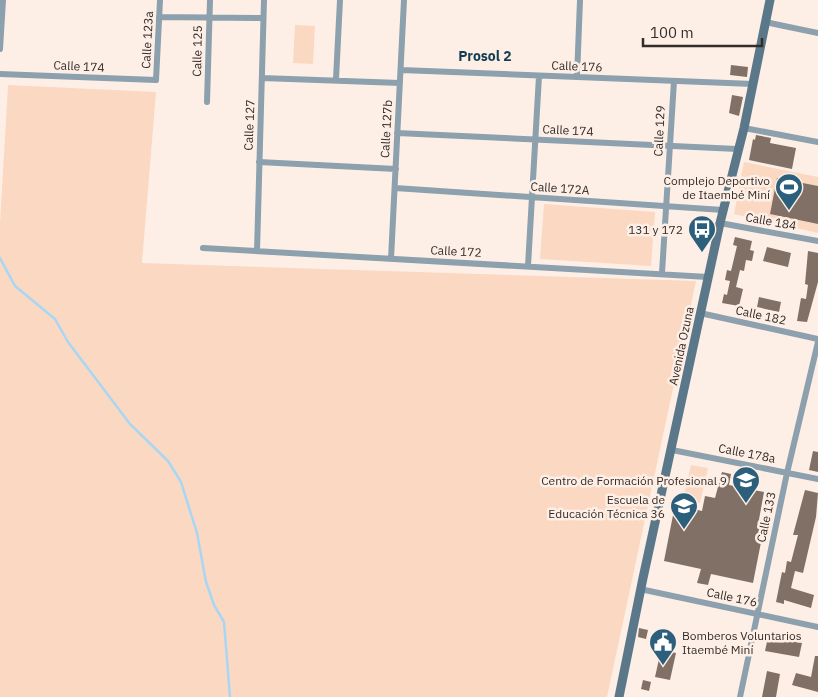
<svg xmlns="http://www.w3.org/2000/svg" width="818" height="697" font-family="'IBM Plex Sans',sans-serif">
	<rect width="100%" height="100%" fill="#feefe6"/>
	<path fill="#fbd8c2" d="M295 25 315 26 313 64 293 63Z
		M8 85 156 92 142 263 696 281 607 697H0V224Z
		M744 162 818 177V233L734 214Z
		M544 204 655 212 651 266 540 259Z
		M691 465 708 468 700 503 683 499Z"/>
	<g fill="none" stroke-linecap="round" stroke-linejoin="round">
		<path stroke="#a7d7f5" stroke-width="2.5" d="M0 258 15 286 55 319 68 342 130 424 168 461 181 482 197 533 206 582 214 605 224 622 230 697"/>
	</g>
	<path fill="#817066" d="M731 65 748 67 747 77 730 75Z
		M732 95 743 97 739 116 729 113Z
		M756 135 771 138 770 143 796 148 792 169 749 160 753 139 755 140Z
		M777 178 818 186V224L770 214Z
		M735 237 752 241 750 250 754 251 752 261 746 260 744 271 740 270 736 287 743 289 739 306 722 303 724 294 727 295 730 281 725 280 727 270 731 271 737 246 733 245Z
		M767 247 791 253 788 267 763 261Z
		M808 251 818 253V282L807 322 797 321 801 298 806 299 808 285 805 284Z
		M759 297 781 302 779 312 757 307Z
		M813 451 818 452V472L809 470Z
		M722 472 731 474 729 485 764 492 758 525 764 527 753 583 711 574 708 585 697 583 701 569 664 561 675 505 702 511 705 496 715 498Z
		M805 490 818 493 816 517 803 573 795 571 791 588 814 595 811 608 784 600V604L776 602 782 572 785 573 787 561 791 562 798 535H793Z
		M639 628 648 630 646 639 638 637Z
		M768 637 802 643 799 657 765 651Z
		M661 650 676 653 670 680 655 677Z
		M815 656H818V692L792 685 796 673 811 677Z
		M767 671 780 674 776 697H762Z
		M643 680 651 682 649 691 641 689Z"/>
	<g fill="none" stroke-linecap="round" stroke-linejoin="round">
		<path stroke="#8ca0ad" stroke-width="6" d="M159 17 263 18
			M765 22 818 33
			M0 49 3 0
			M401 70 753 84
			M0 74 156 80 160 0
			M577 77 580 0
			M262 78 400 83
			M336 79 340 0
			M207 102 210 0
			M744 128 818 142
			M397 133 737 149
			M259 162 396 169
			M395 188 723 210
			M720 223 818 241
			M203 248 708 277
			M257 251 264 0
			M391 259 404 0
			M528 266 539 76
			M662 273 674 81
			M700 313 818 339
			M672 450 818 479
			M640 589 818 627
			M740 697 787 473 818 342"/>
		<path stroke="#5b788b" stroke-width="9" d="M619 697 643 578 720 223 744 128 770 0"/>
	</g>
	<defs>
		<g id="stadium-pin" transform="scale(1.4375)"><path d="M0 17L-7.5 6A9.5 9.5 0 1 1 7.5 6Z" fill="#2c5f7c" stroke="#feefe6"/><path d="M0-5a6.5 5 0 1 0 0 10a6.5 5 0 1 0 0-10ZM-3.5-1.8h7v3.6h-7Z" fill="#fff"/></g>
		<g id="bus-pin" transform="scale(1.4375)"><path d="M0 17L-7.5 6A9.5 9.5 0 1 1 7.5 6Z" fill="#2c5f7c" stroke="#feefe6"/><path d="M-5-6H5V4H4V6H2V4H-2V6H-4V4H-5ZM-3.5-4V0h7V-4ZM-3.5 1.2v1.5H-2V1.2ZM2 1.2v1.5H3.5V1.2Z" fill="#fff"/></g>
		<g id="school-pin" transform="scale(1.4375)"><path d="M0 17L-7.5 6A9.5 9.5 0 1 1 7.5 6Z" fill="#2c5f7c" stroke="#feefe6"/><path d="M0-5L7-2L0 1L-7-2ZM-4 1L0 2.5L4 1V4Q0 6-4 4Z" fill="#fff"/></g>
		<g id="civic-pin" transform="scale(1.4375)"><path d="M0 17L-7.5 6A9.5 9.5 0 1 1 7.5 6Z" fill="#2c5f7c" stroke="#feefe6"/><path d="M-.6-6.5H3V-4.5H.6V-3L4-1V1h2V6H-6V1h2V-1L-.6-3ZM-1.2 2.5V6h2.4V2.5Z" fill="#fff"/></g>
	</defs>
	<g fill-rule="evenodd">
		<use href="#stadium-pin" x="789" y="187"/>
		<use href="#bus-pin" x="702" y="229"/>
		<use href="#school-pin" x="746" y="480"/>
		<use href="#school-pin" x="684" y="506"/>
		<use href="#civic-pin" x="663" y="642"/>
	</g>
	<g text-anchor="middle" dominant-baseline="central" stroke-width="5" stroke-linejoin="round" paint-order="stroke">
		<g font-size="12" fill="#332c28" stroke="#feefe6">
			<text transform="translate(147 40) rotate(-87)">Calle 123a</text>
			<text transform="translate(197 51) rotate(-89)">Calle 125</text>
			<text transform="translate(79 66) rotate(3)">Calle 174</text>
			<text transform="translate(577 66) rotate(2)">Calle 176</text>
			<text transform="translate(249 125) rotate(-88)">Calle 127</text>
			<text transform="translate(386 129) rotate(-87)">Calle 127b</text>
			<text transform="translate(568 130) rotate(3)">Calle 174</text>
			<text transform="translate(659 131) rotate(-87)">Calle 129</text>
			<text transform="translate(560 188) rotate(4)">Calle 172A</text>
			<text transform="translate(771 221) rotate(10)">Calle 184</text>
			<text transform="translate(456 251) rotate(3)">Calle 172</text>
			<text transform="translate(761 315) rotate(12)">Calle 182</text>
			<text transform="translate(681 346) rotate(-78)">Avenida Ozuna</text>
			<text transform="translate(747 453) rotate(11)">Calle 178a</text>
			<text transform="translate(766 517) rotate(-78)">Calle 133</text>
			<text transform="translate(732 597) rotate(12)">Calle 176</text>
		</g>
		<g font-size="12" fill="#332c28" stroke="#feefe6" text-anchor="end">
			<text x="770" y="180">Complejo Deportivo<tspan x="770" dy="14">de Itaembé Miní</tspan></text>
			<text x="683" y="229">131 y 172</text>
			<text x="727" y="480">Centro de Formación Profesional 9</text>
			<text x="665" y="499">Escuela de<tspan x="665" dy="14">Educación Técnica 36</tspan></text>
			<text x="682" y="635" text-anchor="start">Bomberos Voluntarios<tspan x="682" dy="14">Itaembé Miní</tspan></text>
		</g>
		<g font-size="14" font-weight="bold" fill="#133d54" stroke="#feefe6">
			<text x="485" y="56">Prosol 2</text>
		</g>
	</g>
	<path d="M643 38v8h119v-8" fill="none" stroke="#332c28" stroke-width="2.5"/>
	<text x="650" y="38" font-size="15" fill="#332c28" stroke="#feefe6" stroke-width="4" paint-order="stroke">100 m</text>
</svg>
